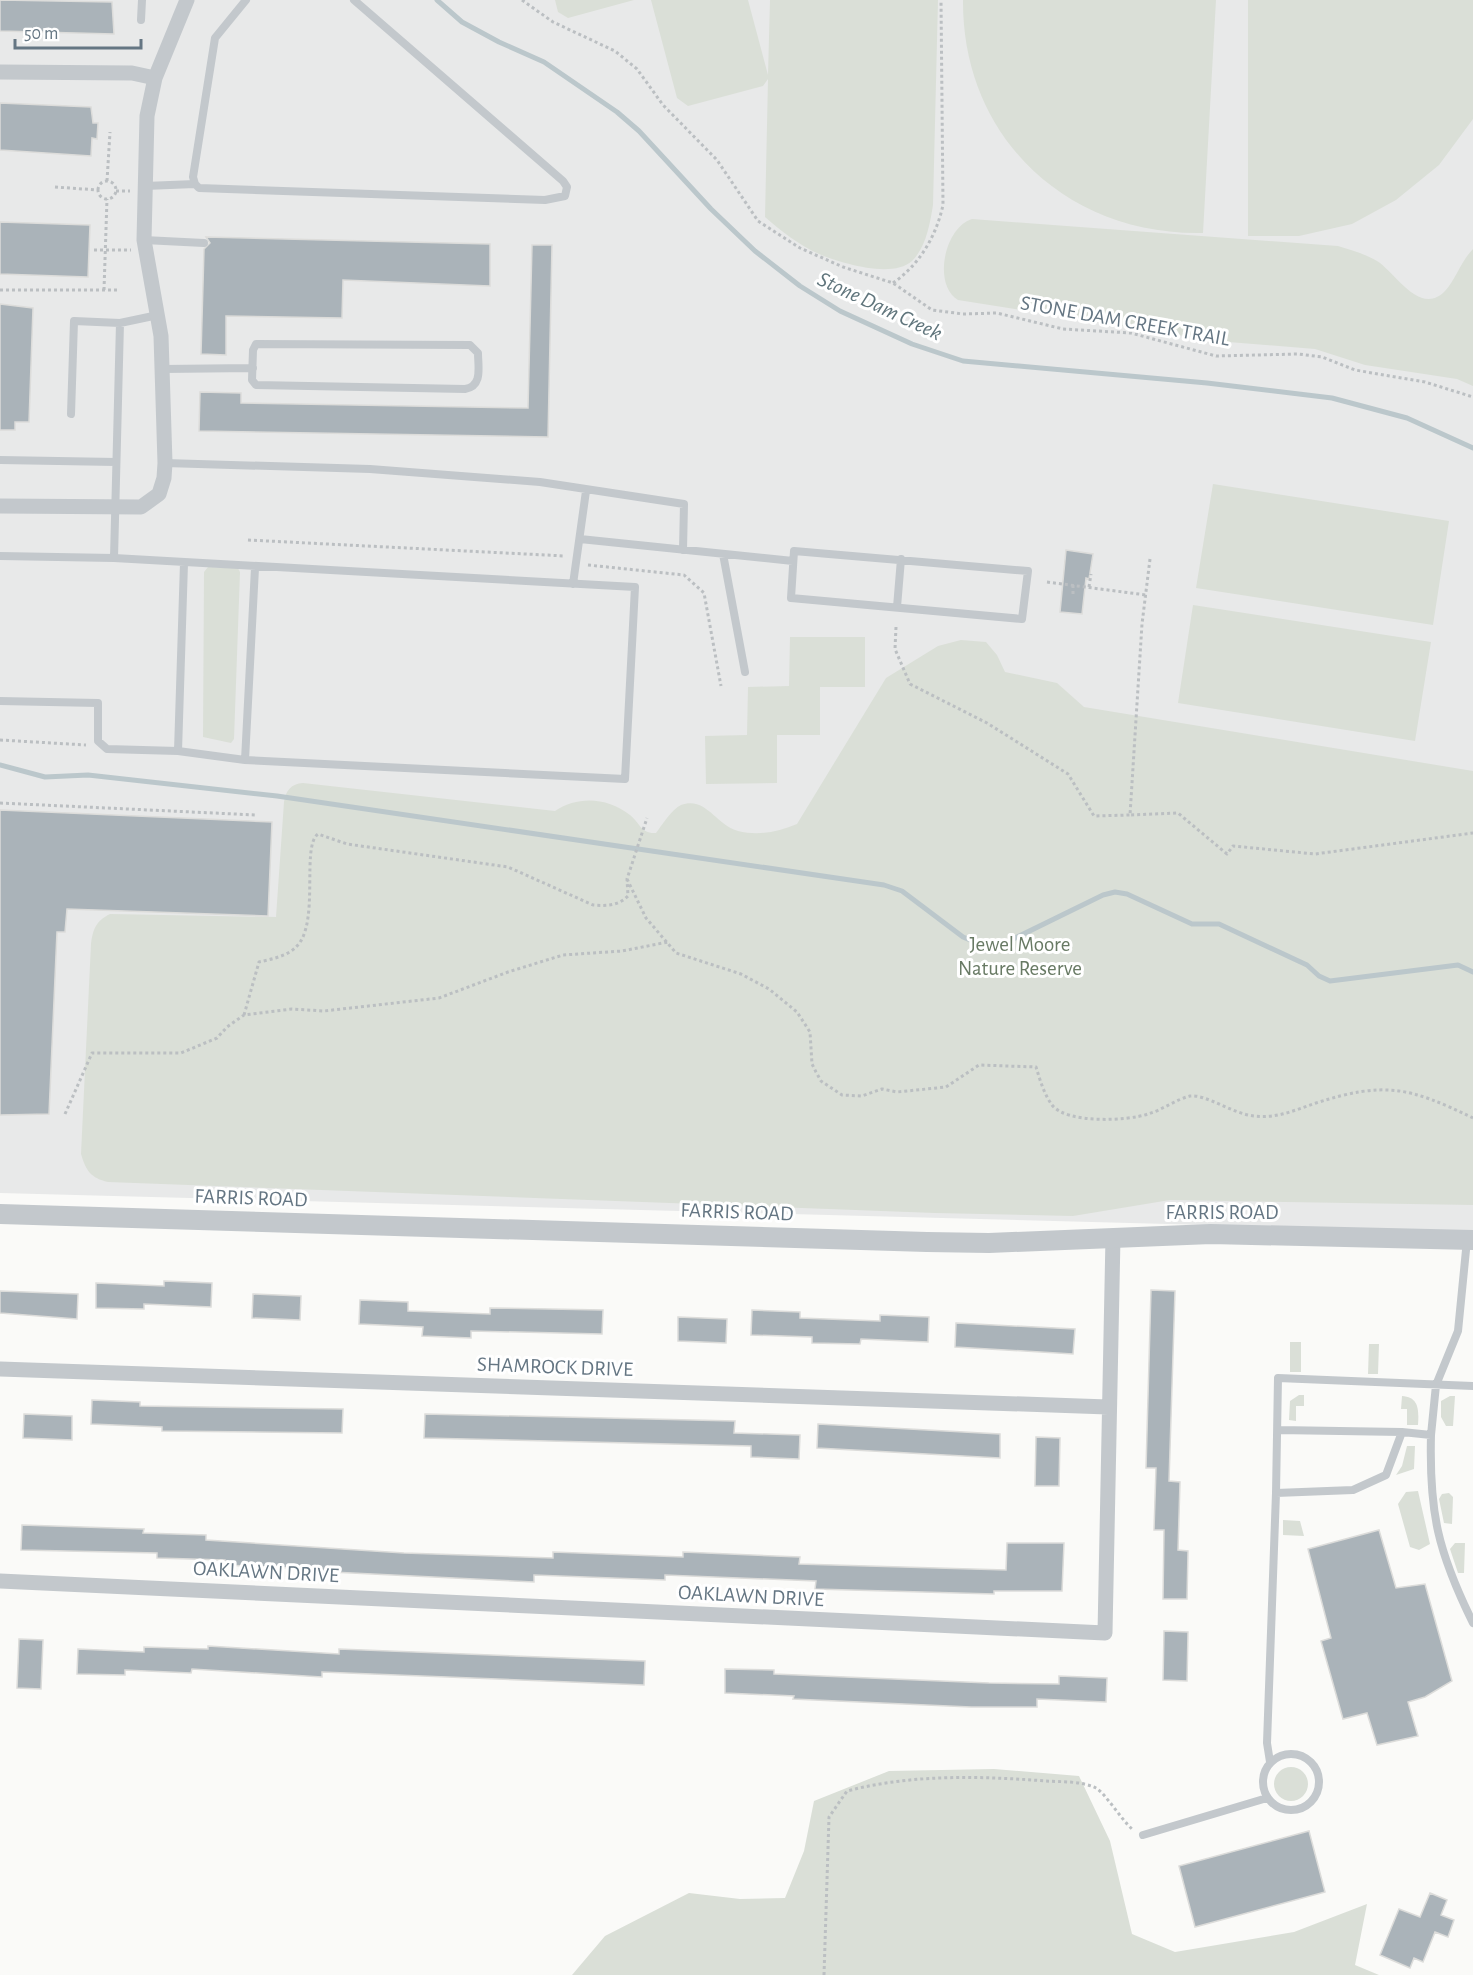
<svg xmlns="http://www.w3.org/2000/svg" width="1473" height="1975" font-family="'Alegreya Sans',sans-serif">
	<rect width="100%" height="100%" fill="#fafaf8"/>
	<path fill="#e8e9e9" d="M0 0H1473V1232L0 1193Z"/>
	<path fill="#dadfd7" d="M555 0H634L568 18 558 12Z
		M651 0H748L768 75 770 0H938L933 205C930 224 926 247 912 261 892 279 841 263 819 254 799 245 781 231 765 217L768 79 763 86 688 106 677 98Z
		M963 0H1216L1203 233C1067 236 962 137 963 0Z
		M1248 0H1473V119L1439 165 1396 200 1352 224 1299 236H1248Z
		M972 219 1338 246C1351 250 1365 254 1377 261 1395 272 1420 317 1445 291 1456 279 1461 261 1473 249V386L1457 379 1365 365 1315 349 1216 341 958 300C932 284 945 227 972 219Z
		M1213 484 1449 521 1433 625 1196 588Z
		M208 567 238 568 240 572 234 739 231 743 203 737 204 572Z
		M1193 605 1431 642 1415 741 1178 703Z
		M790 637H865V687H820V735H777V783L706 784 705 736 747 735 748 687 789 686Z
		M961 640 986 642 997 655 1005 672 1057 683 1084 707 1473 771V1205L1170 1200 1073 1216 935 1213 108 1182C91 1178 86 1171 81 1154L91 944C93 929 96 921 110 914L276 917 284 802C286 790 291 784 303 783L555 811C579 795 608 798 630 815 640 823 641 834 656 833 662 825 672 809 681 805 706 796 716 825 738 831 758 836 778 832 797 824L886 678 938 646Z
		M1290 1342H1301V1372H1290Z
		M1369 1344H1379L1378 1374H1368Z
		M1299 1395H1304V1406H1296V1421L1289 1420 1290 1401Z
		M1402 1396C1419 1397 1419 1410 1418 1425H1407V1409H1401Z
		M1450 1396H1455L1453 1426H1446L1441 1417V1401Z
		M1407 1446H1415L1414 1469 1396 1475 1402 1466Z
		M1418 1491 1430 1544 1419 1550 1410 1547 1398 1504 1406 1492Z
		M1449 1493 1453 1497 1452 1524 1444 1523 1439 1499 1442 1494Z
		M1283 1520 1300 1521 1304 1536 1283 1535Z
		M1455 1543H1465L1464 1573H1458L1450 1549Z
		M1274 1784a17 17 0 1 1 34 0a17 17 0 1 1-34 0Z
		M994 1769 1079 1776 1110 1841 1132 1934 1175 1952 1294 1932 1367 1904 1355 1965 1379 1975H572L605 1936 689 1893 740 1899 785 1898 804 1851 814 1801 889 1771Z"/>
	<g fill="none" stroke-linecap="round" stroke-linejoin="round">
		<path stroke="#bbc7cb" stroke-width="5" d="M437 0 462 22 499 42 544 62 617 112 639 131 711 209 755 251 800 286 840 311 912 344 963 361 1207 383 1332 398 1407 418 1473 448
			M0 765 45 777 88 775 277 796 884 885 902 891 963 937 982 945 1003 944 1103 895 1115 892 1127 894 1192 924H1219L1307 965 1319 976 1330 981 1458 965 1473 972"/>
	</g>
	<path fill="#aab3b9" stroke="#dcdcda" stroke-width="1.5" d="M0 0 112 2 114 34 0 31Z
		M0 103 91 107 93 123H98L97 139 92 138 91 156 0 150Z
		M0 222 90 225 88 277 0 274Z
		M206 237 490 244V286L343 280 342 318 226 316V355L201 354 204 249 210 243Z
		M532 245H552L548 437 199 431 200 392 241 393V403L528 408Z
		M0 304 33 308 29 422H15V430H0Z
		M1066 550 1093 554 1089 579 1086 578 1082 614 1060 612Z
		M0 810 272 822 268 916 67 909 65 932H57L49 1114 0 1115Z
		M164 1281 212 1283 211 1307 144 1304V1309L96 1308V1283L164 1286Z
		M1151 1290 1175 1291 1169 1481 1180 1482 1178 1550 1188 1551 1187 1599H1163L1164 1530H1154L1156 1468H1146Z
		M0 1291 78 1294 77 1319 0 1313Z
		M253 1294 301 1296 300 1320 252 1318Z
		M360 1300 408 1302V1311L490 1314V1308L603 1310 602 1334 471 1331V1338L422 1336 423 1327 359 1324Z
		M752 1310 800 1312V1318L880 1321V1315L929 1317 928 1342 861 1339 860 1344 812 1343V1337L751 1335Z
		M678 1317 727 1319 726 1343 678 1341Z
		M956 1323 1075 1329 1073 1354 955 1347Z
		M92 1400 140 1402V1406L343 1409 342 1433 162 1431V1427L91 1424Z
		M24 1414 72 1416V1440L23 1438Z
		M425 1414 735 1421 734 1433 800 1435 799 1459 751 1457V1446L424 1438Z
		M818 1424 1000 1434V1458L817 1448Z
		M1036 1437 1060 1438 1059 1486H1035Z
		M22 1525 144 1529 143 1533 206 1535V1540L404 1553 553 1558V1552L683 1557V1552L800 1557 799 1564 1006 1570 1007 1543H1064L1062 1591H994V1594L815 1589 816 1581 665 1575V1580L534 1575V1582L291 1570V1568L225 1565V1560L157 1558V1553L21 1550Z
		M1379 1530 1396 1588 1425 1584 1452 1681 1425 1697 1408 1702 1418 1736 1377 1745 1367 1713 1343 1719 1321 1641 1331 1638 1308 1549Z
		M1164 1631 1188 1632 1187 1681 1163 1680Z
		M19 1639 43 1640 41 1689 17 1688Z
		M208 1646 339 1654V1649L645 1661 644 1685 322 1672V1677L192 1669 191 1673 125 1670V1675L77 1674 78 1649 144 1652V1647L208 1649Z
		M725 1669 774 1670V1674L989 1683 1059 1684V1676L1107 1678 1106 1702 1037 1699V1707H971L793 1699 794 1696 725 1693Z
		M1309 1831 1325 1892 1195 1927 1179 1866Z
		M1430 1893 1447 1900 1441 1915 1454 1920 1448 1937 1435 1932 1423 1962 1414 1958 1410 1968 1380 1955 1399 1909 1420 1917Z"/>
	<g fill="none" stroke-linecap="round" stroke-linejoin="round">
		<path stroke="#bbbfc2" stroke-width="3" stroke-dasharray="3 3" stroke-linecap="butt" d="M522 0 553 22 615 51 637 69 663 105 717 160 758 221 800 248 843 267 893 283 932 310 963 314 997 313 1063 329 1131 333 1216 356 1298 354 1322 357 1355 370 1425 382 1473 397
			M98 190a9 9 0 1 1 18 0a9 9 0 1 1-18 0Z
			M107 181 110 132
			M55 187 98 190
			M116 191H130
			M94 250H131
			M893 283C919 265 936 237 943 205L941 0
			M0 290H120
			M104 290 107 199
			M248 540 565 556
			M1150 559 1142 624 1130 815 1178 813 1227 854 1233 846 1315 854 1473 833
			M588 565 684 575 704 593 721 686
			M1047 582 1146 595
			M1073 585V596
			M1089 587 1091 574
			M896 627 895 649 910 684 987 723 1068 774 1094 816 1130 815
			M0 740 86 745
			M0 803 256 815
			M627 879 646 918 676 953 741 974 769 989 797 1012 810 1032 812 1064 816 1072 821 1081 842 1095 862 1096 882 1089 897 1092 946 1087 979 1065 1036 1067C1040 1080 1044 1094 1052 1105 1067 1124 1127 1121 1148 1114 1162 1110 1177 1099 1190 1096 1206 1094 1233 1114 1254 1116 1276 1119 1295 1110 1316 1103 1385 1081 1409 1087 1473 1118
			M244 1015 259 962C272 959 288 956 297 946 320 922 301 846 318 834L347 844 508 867 593 905C606 906 618 906 628 896L627 879 647 818
			M65 1114 92 1053H181L217 1038 227 1027 244 1015 292 1009 324 1011 439 998 508 972 563 955 622 951 668 942
			M824 1975 829 1817 847 1791C912 1774 979 1776 1046 1781 1062 1782 1082 1781 1096 1788 1105 1793 1121 1819 1132 1829"/>
		<path stroke="#c3c8cc" stroke-width="8" d="M246 0 215 38 193 177 195 184 199 188 545 200 565 196 567 187 563 181 354 0
			M141 20 142 0
			M145 186 195 184
			M144 240 204 243
			M256 344 470 345 478 353C478 367 483 386 465 389L256 385 252 380 253 350Z
			M163 369 253 368
			M71 414 74 321 120 323 158 315
			M0 460 116 462
			M165 463 370 469 540 482 684 504 683 550
			M580 539 793 561
			M794 551 1028 571 1022 619 791 598Z
			M723 554 745 672
			M0 556 114 558 635 587 625 779 245 760 178 751 107 749 98 741V703L0 701
			M114 558 120 323
			M573 584 586 491
			M897 607 901 559
			M178 751 184 563
			M245 760 255 568
			M1473 1386 1278 1378 1276 1493 1353 1490 1386 1475 1402 1432 1431 1435C1429 1513 1438 1552 1473 1623
			M1278 1430 1402 1432
			M1431 1435 1436 1385 1458 1331 1467 1240
			M1263 1782a28 28 0 1 1 56 0a28 28 0 1 1-56 0Z
			M1270 1762 1267 1743 1276 1493
			M1143 1835 1267 1798"/>
		<path stroke="#c3c8cc" stroke-width="15" d="M0 72 132 73 155 78
			M0 506 141 507 159 494 164 478 165 463 161 336 144 240 147 116 155 78 187 0
			M0 1369 1108 1407
			M0 1581 1105 1633 1113 1237"/>
		<path stroke="#c3c8cc" stroke-width="20" d="M0 1214 927 1242 989 1243 1211 1234 1473 1240"/>
	</g>
	<g text-anchor="middle" dominant-baseline="central" stroke-width="6" stroke-linejoin="round" paint-order="stroke">
		<g font-size="21" fill="#657683" stroke="#fff">
			<text transform="translate(1125 321) rotate(10)">STONE DAM CREEK TRAIL</text>
			<text transform="translate(251 1198) rotate(2)">FARRIS ROAD</text>
			<text transform="translate(737 1212) rotate(2)">FARRIS ROAD</text>
			<text x="1222" y="1212">FARRIS ROAD</text>
			<text transform="translate(555 1367) rotate(2)">SHAMROCK DRIVE</text>
			<text transform="translate(266 1572) rotate(3)">OAKLAWN DRIVE</text>
			<text transform="translate(751 1596) rotate(3)">OAKLAWN DRIVE</text>
		</g>
		<g font-size="21" fill="#687a64" stroke="#fff">
			<text x="1020" y="944">Jewel Moore<tspan x="1020" dy="24">Nature Reserve</tspan></text>
		</g>
		<g font-size="22" font-style="italic" fill="#60757c" stroke="#fff">
			<text transform="translate(880 306) rotate(25)">Stone Dam Creek</text>
		</g>
	</g>
	<path d="M15 39v9h126v-9" fill="none" stroke="#657683" stroke-width="3"/>
	<text x="24" y="39" font-size="18" fill="#657683" stroke="#ffffff" stroke-width="4.5" paint-order="stroke">50 m</text>
</svg>
